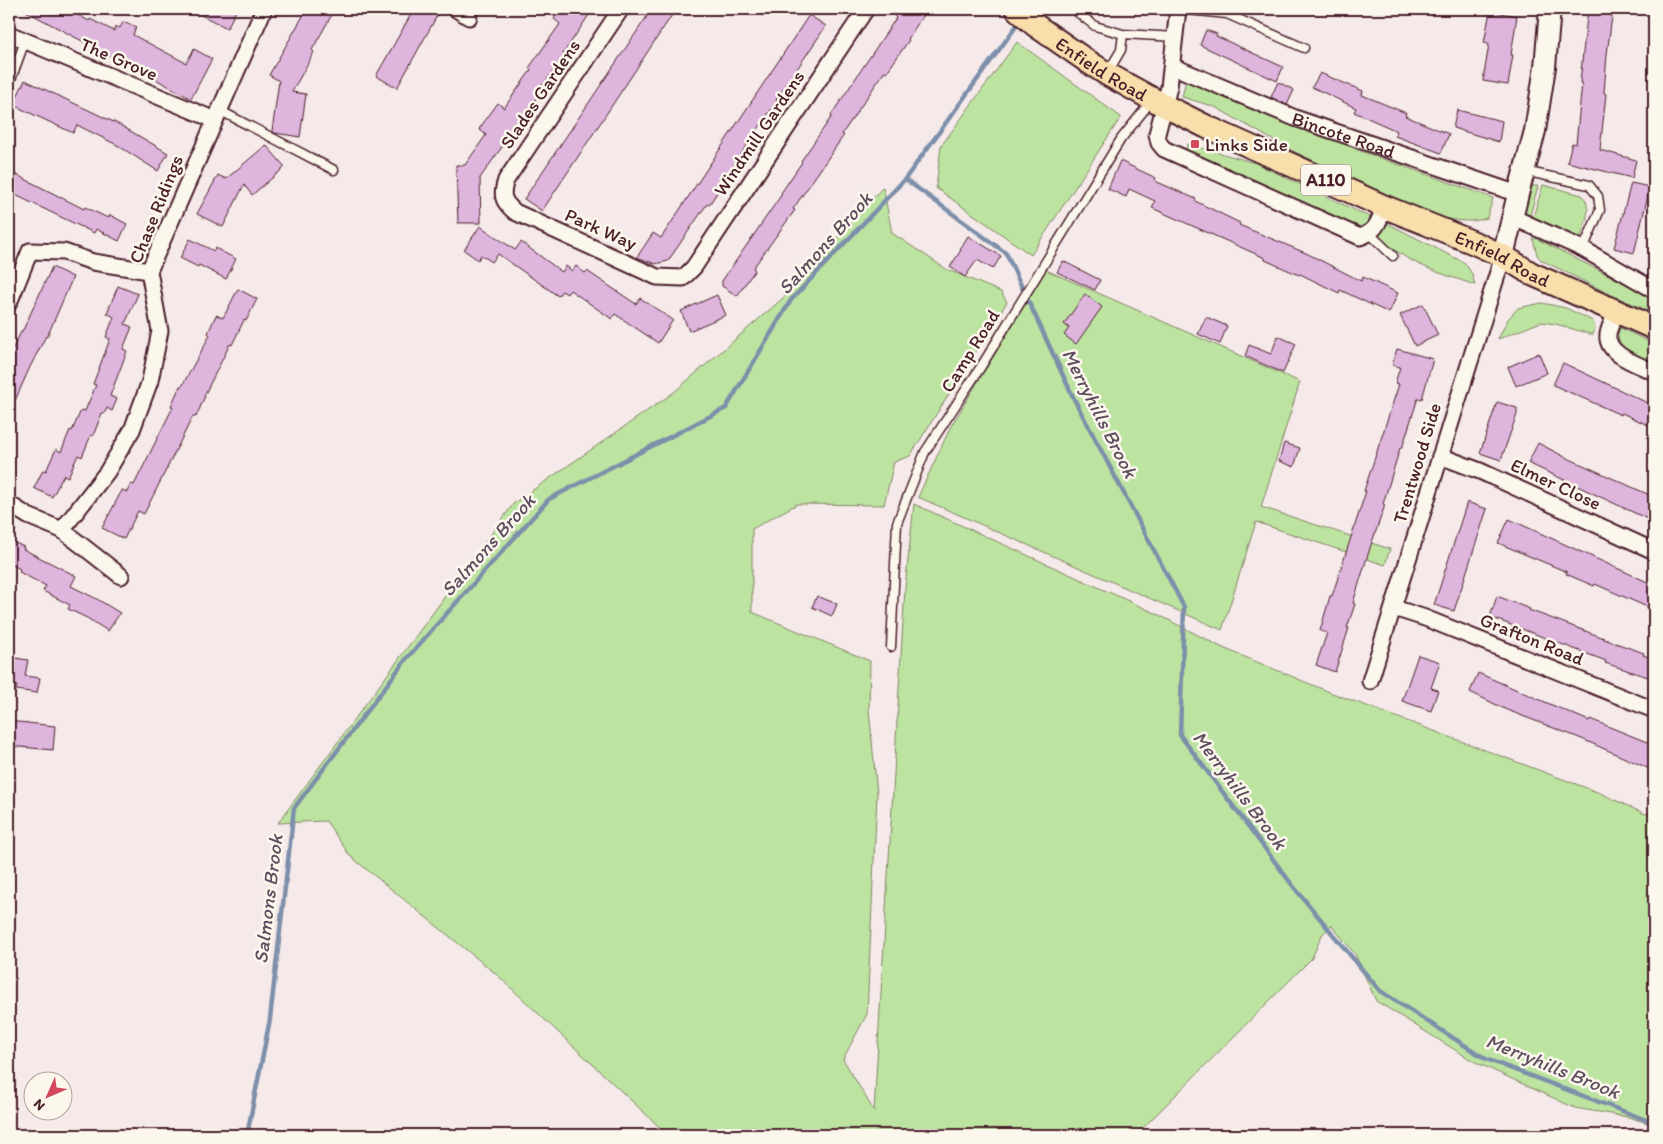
<svg xmlns="http://www.w3.org/2000/svg" width="1663" height="1144" font-family="Itim,sans-serif">
	<rect width="100%" height="100%" fill="#f5eae9"/>
	<filter id="ink" filterUnits="userSpaceOnUse"><feTurbulence type="fractalNoise" baseFrequency=".02" numOctaves="2"/><feDisplacementMap in="SourceGraphic" scale="10" xChannelSelector="R" yChannelSelector="G"/><feConvolveMatrix kernelMatrix="1 2 1 2 8 2 1 2 1" color-interpolation-filters="sRGB"/></filter>
	<g filter="url(#ink)">
		<path fill="#bce4a0" stroke="#838266" d="M1017 42 1121 117 1031 255 936 188 941 146Z
			M1186 80 1226 97 1356 143 1355 149 1493 198 1487 218C1469 224 1451 220 1433 215L1324 166 1285 147 1215 107 1182 97Z
			M1188 144 1255 163 1374 219 1364 230 1358 229 1183 154Z
			M1543 185 1582 195C1593 207 1585 223 1581 237L1580 238 1533 217Z
			M1533 186H1538L1530 216 1524 211 1529 190Z
			M883 187 892 233 946 269 1001 292 1007 302 910 456 894 462 884 505 797 504 752 529V612L870 661 869 709 877 794 867 1014 843 1059 874 1111 905 588 914 504 1155 613 1223 648 1332 693 1600 793 1645 814 1654 812V1125L1628 1117 1575 1108 1473 1061 1376 1001 1355 954 1331 925 1322 935 1312 958 1136 1135H668L495 973 350 856 326 821 278 823 514 503 673 393 782 299Z
			M1383 221 1465 263 1472 274 1475 285C1440 273 1402 263 1378 234Z
			M1535 238 1654 298V313L1612 295 1541 260 1537 255 1533 239Z
			M1046 270 1300 382 1261 507 1390 549 1385 565 1256 522 1222 630 918 497 951 426Z
			M1542 303 1566 308 1593 321 1595 328 1593 335 1556 324 1541 322 1498 339 1508 319 1518 308Z
			M1620 328 1654 344V367C1638 358 1611 350 1620 328Z"/>
		<g fill="none" stroke-linecap="round" stroke-linejoin="round">
			<path stroke="#7d8faa" stroke-width="4.5" d="M905 179 1006 253 1074 399 1184 607 1180 735 1293 886 1380 991 1486 1059 1654 1123
				M247 1135 270 1019 294 808 407 658 549 499 726 408 791 300 905 179 1020 21"/>
		</g>
		<path fill="#ddb5dd" stroke="#4a1f2b" d="M22 9H67L89 21 90 19 114 31 115 26 120 28 123 22 136 27 133 35 186 63 194 49 212 59 191 99 131 65 98 51 99 50Z
			M189 9H237L227 28Z
			M307 9H335L312 50 314 52 292 92 306 94 300 137 275 133 272 131 279 81 269 75Z
			M414 9H429L438 14 397 88 376 76Z
			M561 9H593L563 54 565 56 541 87 543 89 480 178 481 223H458L456 165H465L486 135 479 129 498 103 504 108 531 70 529 68 560 24 554 19Z
			M652 9H676L542 211 524 199Z
			M899 9H927L908 39 909 40 887 72 885 71 842 134 844 135 793 209 795 210 753 268 755 270 737 296 722 286V281L782 194 781 193 802 162 801 161 832 116 831 115 896 18 894 16Z
			M1588 9H1613L1607 54 1604 93 1606 94 1600 150 1636 160 1632 178 1567 162 1572 143 1576 144 1582 83H1580L1583 52Z
			M1490 11 1517 16 1511 55H1513L1508 85 1483 81 1489 44 1484 43Z
			M809 15 826 26 776 100 777 101 739 157H740L709 205 707 204 668 261 655 264 637 257 653 233 661 238Z
			M1206 30 1217 34 1216 36 1283 67 1277 81 1200 45Z
			M1320 73 1363 91 1362 95 1406 113 1405 116 1449 134 1441 153 1395 136 1397 131 1354 112 1356 108 1312 87Z
			M25 80 120 125 168 153 158 171 117 145 77 125 73 133 13 105Z
			M1278 82 1294 90 1287 105 1271 97Z
			M1457 110 1502 121 1499 142 1453 128Z
			M266 145 285 167 252 195 244 185 223 227 197 214 218 175 226 179Z
			M1120 161 1156 178 1155 181 1196 199 1195 201 1240 223 1239 225 1308 254 1361 281 1363 277 1398 293 1389 313 1340 290 1339 293 1300 274 1299 275 1265 260V258L1152 208 1155 201 1129 189 1126 197 1108 189Z
			M9 171 84 209 85 207 108 218 110 215 127 224 119 241 96 229 94 233 9 192Z
			M1631 183 1650 187 1634 253 1614 248Z
			M480 226 515 250 521 242 562 272 566 266 572 271 576 266 585 273 587 271 636 304 640 298 673 320 658 343 615 314 612 319 570 290 567 294 562 291 558 296 498 254 492 262 481 255 478 260 464 250Z
			M968 236 1001 256 993 269 977 260 965 277 950 267 961 250 960 249Z
			M190 239 214 251 215 248 236 259 226 279 199 265 198 267 180 258Z
			M1063 261 1100 280 1095 290 1057 272Z
			M52 267 73 277 47 337 46 336 30 367 9 414V356L22 330H23Z
			M118 286 138 294 125 324 132 327 123 349 127 351 110 396 117 399 112 411 107 408 104 414 102 413 93 436 91 435 82 457 78 455 68 477 64 475 52 497 34 488 43 470 46 471 56 449 61 452 70 430 72 431 81 410 85 411 96 385 93 384 110 339 106 337 114 317 107 313Z
			M238 289 257 299 246 321 244 320 232 345 230 344 204 396H205L196 417 193 416 144 514 138 511 124 539 102 528 122 490 127 492 131 484 134 485 173 407 171 406 180 386H182L210 335 208 333 216 315 223 318Z
			M1085 294 1102 307 1076 344 1064 335 1069 328 1064 324Z
			M717 295 726 315 689 331 681 311Z
			M1423 304 1438 335 1415 346 1400 315Z
			M1206 317 1227 326 1220 344 1198 334Z
			M1278 336 1296 344 1283 373 1245 356 1249 345 1271 354Z
			M1397 349 1433 359 1422 399 1418 398 1402 448H1400L1383 504 1385 505 1370 548 1353 603 1355 604 1347 628H1349L1335 672 1316 665 1327 633 1320 631 1330 596H1332L1366 491H1364L1399 384 1395 383 1400 367 1392 365Z
			M1539 353 1547 373 1516 386 1508 367Z
			M1563 363 1654 406V428L1622 413 1621 415 1553 385Z
			M1497 402 1517 408V414L1501 460 1480 453Z
			M1284 443 1300 448 1294 467 1279 461Z
			M1538 443 1563 456 1654 497V522L1528 463Z
			M1467 502 1487 509 1454 611 1434 605Z
			M1509 519 1654 585V610L1595 584 1594 586 1566 574 1567 572 1498 543Z
			M9 540 24 547 23 549 76 576 71 586 97 599 120 613 108 631 87 618 68 609 70 605 43 591 46 586 19 572 20 569 9 563Z
			M817 596 837 604 832 616 812 607Z
			M1497 596 1530 609 1529 610 1604 638V639L1644 653 1643 655 1654 659V679L1605 663 1606 661 1490 617Z
			M1418 655 1440 662 1431 688 1438 690 1431 711 1402 701Z
			M9 657 28 660 25 676 40 678 37 693 16 690 17 686 9 685Z
			M1478 673 1589 721 1590 719 1654 745V764L1652 770 1582 739 1507 710 1470 692Z
			M9 721 55 726 53 750 9 746Z"/>
		<g fill="none" stroke-linecap="round" stroke-linejoin="round">
			<g stroke="#4a1f2b" stroke-width="11">
				<path id="lane" d="M1073 9 1095 26 1123 34 1176 37
					M1178 9 1227 14 1304 48
					M1108 72 1121 50 1123 34
					M9 85 25 41
					M219 110 334 170
					M1524 171 1589 185 1598 196 1600 210 1583 249
					M1370 234 1393 256
					M891 647 897 523 925 452 982 365 1121 139 1145 109 1149 100"/>
			</g>
			<g stroke="#4a1f2b" stroke-width="19">
				<g id="street">
					<path d="M456 9 469 17"/>
					<path d="M621 9 506 180C501 195 502 201 515 212L657 277 683 278 694 267 866 9"/>
					<path d="M1178 9 1169 87 1157 134 1159 143 1164 149 1360 237C1377 231 1378 222 1385 207"/>
					<path d="M9 34 215 120"/>
					<path id="s1" d="M1172 66 1295 118 1518 194"/>
					<path d="M1512 217 1583 249 1654 290"/>
					<path d="M9 303 30 251 64 252 93 262 149 271"/>
					<path d="M1617 312C1614 318 1609 327 1608 334 1605 355 1640 365 1654 372"/>
					<path d="M1440 456 1480 471 1654 551"/>
					<path d="M9 504 28 516 62 530 121 576"/>
					<path d="M62 530 107 472 132 430 150 381 160 331 149 271 264 9"/>
					<path d="M1394 608 1425 618 1654 710"/>
					<path d="M1370 681 1503 256"/>
				</g>
			</g>
			<g stroke="#4a1f2b" stroke-width="24">
				<path id="secondary" d="M1503 256 1518 194 1535 131 1545 67 1550 9"/>
			</g>
			<g stroke="#4a1f2b" stroke-width="26">
				<g id="primary">
					<path id="s2" d="M1017 9 1035 25 1087 61 1107 74 1165 106 1207 127 1385 207 1472 242 1503 256 1532 274 1654 328"/>
				</g>
			</g>
			<use href="#lane" stroke="#fbf7ec" stroke-width="8"/>
			<use href="#street" stroke="#fbf7ec" stroke-width="15"/>
			<use href="#secondary" stroke="#fbf7ec" stroke-width="20"/>
			<use href="#primary" stroke="#f8deab" stroke-width="22"/>
		</g>
	</g>
	<rect fill="#d1495b" stroke="#fbf7ec" stroke-width="2" x="1190" y="139" width="10" height="10" rx="2.5"/>
	<g text-anchor="middle" dominant-baseline="central" stroke-width="5" stroke-linejoin="round" paint-order="stroke">
		<rect fill="#fbf7ec" stroke="#7f6065" stroke-width="1" x="1301" y="164.5" width="50" height="31" rx="4"/>
		<g font-size="18" font-weight="bold" fill="#4a1f2b">
			<text x="1326" y="180">A110</text>
		</g>
		<g font-size="19" fill="#4a1f2b" stroke="#fbf7ec">
			<text transform="translate(119 59) rotate(23)">The Grove</text>
			<text stroke="none"><textPath href="#s2" startOffset="104">Enfield Road</textPath></text>
			<text transform="translate(540 94) rotate(-56)">Slades Gardens</text>
			<text transform="translate(759 133) rotate(-56)">Windmill Gardens</text>
			<text stroke="none"><textPath href="#s1" startOffset="185">Bincote Road</textPath></text>
			<text transform="translate(156 209) rotate(-68)">Chase Ridings</text>
			<text transform="translate(601 229) rotate(24)">Park Way</text>
			<text stroke="none"><textPath href="#s2" startOffset="548">Enfield Road</textPath></text>
			<text transform="translate(970 351) rotate(-58)">Camp Road</text>
			<text transform="translate(1417 463) rotate(-73)">Trentwood Side</text>
			<text transform="translate(1556 484) rotate(25)">Elmer Close</text>
			<text transform="translate(1532 639) rotate(22)">Grafton Road</text>
		</g>
		<g font-size="19" fill="#4a1f2b" stroke="#fbf7ec" text-anchor="start">
			<text x="1205" y="144">Links Side</text>
		</g>
		<g font-size="20" font-style="italic" fill="#5f4e60" stroke="#fbf7ec">
			<text transform="translate(825 243) rotate(-48)">Salmons Brook</text>
			<text transform="translate(1100 413) rotate(63)">Merryhills Brook</text>
			<text transform="translate(488 545) rotate(-48)">Salmons Brook</text>
			<text transform="translate(1240 790) rotate(53)">Merryhills Brook</text>
			<text transform="translate(268 899) rotate(-83)">Salmons Brook</text>
			<text transform="translate(1553 1066) rotate(22)">Merryhills Brook</text>
		</g>
	</g>
	<rect width="1663" height="1144" fill="none" stroke="#fbf7ec" stroke-width="30"/>
	<rect x="15" y="15" width="1633" height="1114" fill="none" stroke="#4a1f2b" stroke-width="2" filter="url(#ink)"/>
	<g transform="translate(48 1096) rotate(225)"><circle r="24" fill="#fbf7ec" stroke="#b4a19f"/>
	<path d="M0-4L9 19L0 12L-9 19Z" fill="#d1495b"/>
	<text y="-8" font-size="14" font-weight="bold" text-anchor="middle" fill="#4a1f2b">N</text>
	</g>
</svg>
